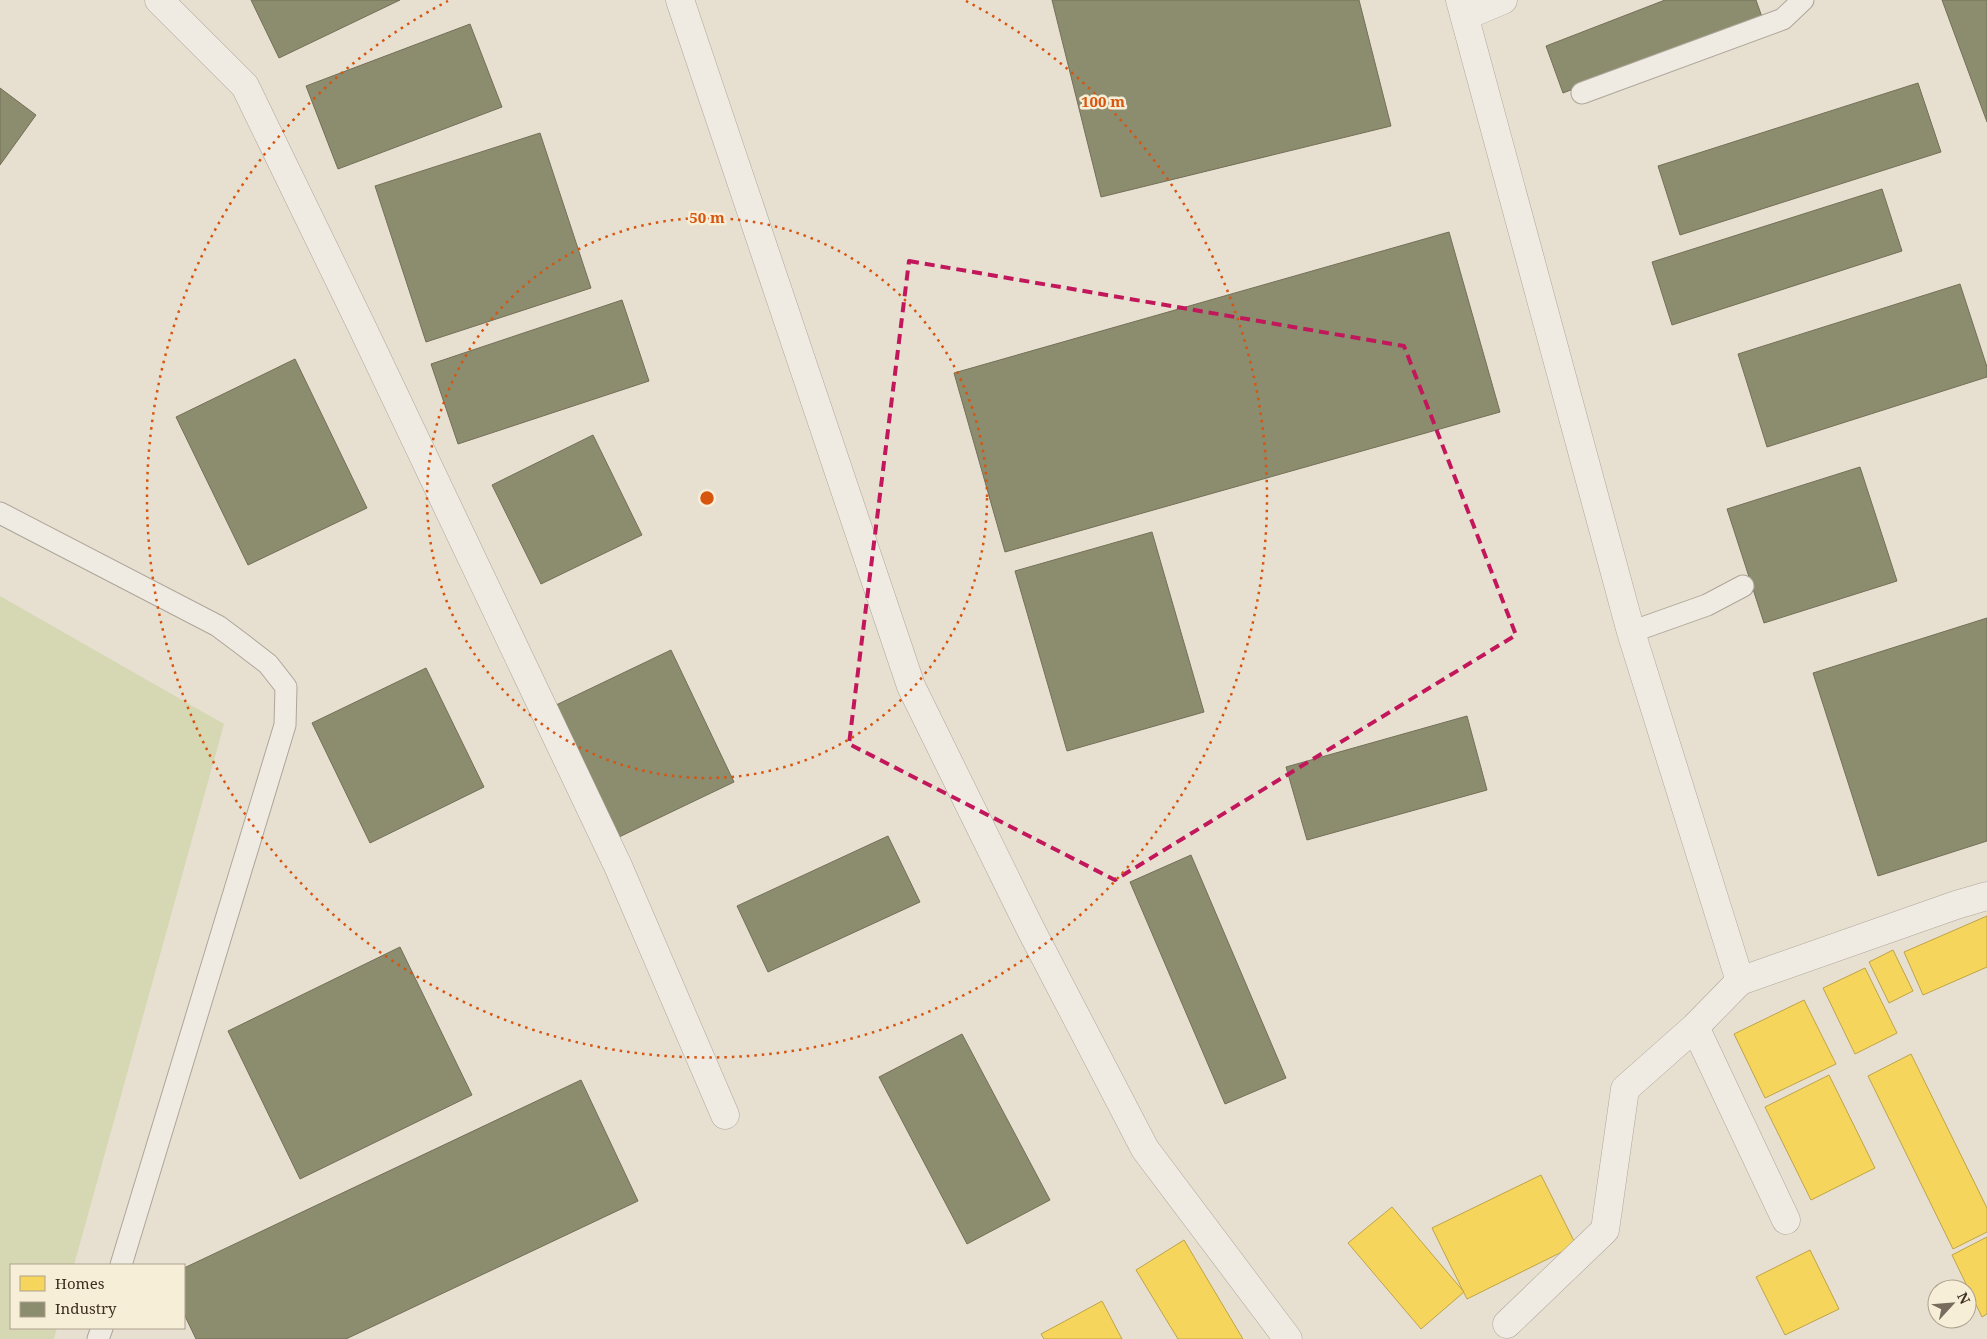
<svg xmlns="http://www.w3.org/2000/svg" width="1987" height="1339" font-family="'Noto Serif',serif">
	<rect width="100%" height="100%" fill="#e7e0d1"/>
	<path fill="#d6d7b3" d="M0 596 224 724 74 1265H11V1328H57L54 1339H0Z"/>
	<path fill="#f6d55c" stroke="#bea34a" d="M1987 916V967L1923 995 1904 952Z
		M1893 950 1913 991 1889 1003 1869 962Z
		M1865 968 1897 1033 1855 1054 1823 988Z
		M1804 1000 1836 1064 1765 1098 1734 1034Z
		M1911 1054 1987 1208V1232L1953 1249 1868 1076Z
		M1829 1075 1875 1168 1811 1200 1765 1107Z
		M1541 1175 1576 1245 1467 1299 1432 1228Z
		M1392 1207 1464 1292 1421 1329 1348 1243Z
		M1987 1237V1314L1982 1317 1952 1255Z
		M1184 1240 1243 1339H1178L1136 1270Z
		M1810 1250 1839 1309 1785 1335 1756 1277Z
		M1102 1301 1122 1339H1044L1041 1334Z"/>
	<path fill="#8c8c6e" stroke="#747057" d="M251 0H400L279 58Z
		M1052 0H1359L1391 126 1101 197Z
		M1665 0H1756L1762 17 1563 93 1546 46Z
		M1942 0H1987V122Z
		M470 24 502 107 338 169 306 86Z
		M1918 83 1941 152 1680 235 1658 166Z
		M0 88 36 115 0 165Z
		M540 133 591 288 426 342 375 186Z
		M1882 189 1902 251 1672 325 1652 262Z
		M1449 232 1500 412 1005 552 954 373Z
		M1960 284 1987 367V377L1767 447 1738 354Z
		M622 300 649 381 458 444 431 364Z
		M295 359 367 508 248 565 176 417Z
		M593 435 642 535 541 584 492 485Z
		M1860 467 1897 581 1764 623 1727 509Z
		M1152 532 1204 712 1067 751 1015 571Z
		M1987 618V841L1878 876 1813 673Z
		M671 650 734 782 617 838 554 706Z
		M426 668 484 787 370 843 312 723Z
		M1467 716 1487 790 1307 840 1286 767Z
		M888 836 920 902 768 972 737 906Z
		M1191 855 1286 1078 1225 1104 1130 882Z
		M400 947 472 1095 300 1179 228 1031Z
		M962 1034 1050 1200 967 1244 879 1077Z
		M581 1080 638 1201 346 1339H196L184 1314V1268Z"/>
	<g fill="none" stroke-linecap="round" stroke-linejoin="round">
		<g stroke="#ada599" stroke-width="23">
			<path id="service" d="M1582 93 1783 19 1803 0
				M0 513 218 626 242 644 268 664 286 687 285 725 121 1265
				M1631 632 1707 605 1743 586
				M98 1339 102 1328"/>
		</g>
		<g stroke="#ada599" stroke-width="29">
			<path id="minor" d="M159 0 245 86 363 329 618 866 725 1115
				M1460 0 1631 632 1740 981
				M1465 16 1503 0
				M1695 1027 1786 1220
				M1507 1324 1605 1230 1625 1089 1695 1027 1740 981 1956 905 1987 896"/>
		</g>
		<g stroke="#ada599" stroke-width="29">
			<path id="tertiary" d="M680 0 911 686 1030 928 1145 1149 1288 1339"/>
		</g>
		<use href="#service" stroke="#efebe3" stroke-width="21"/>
		<use href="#minor" stroke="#efebe3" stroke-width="28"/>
		<use href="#tertiary" stroke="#efebe3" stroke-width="28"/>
	</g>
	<path fill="none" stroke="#c2185b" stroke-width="4" stroke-dasharray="10 6" stroke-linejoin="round" d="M909 261 1404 346 1516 635 1115 880 849 744Z"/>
	<g fill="none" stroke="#d7550e" stroke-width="2.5" stroke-dasharray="2.5 5">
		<circle cx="707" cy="498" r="280"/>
		<path d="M966 1A560 560 0 1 1 448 1"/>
	</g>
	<circle cx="707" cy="498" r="8" fill="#d7550e" stroke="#f7eed8" stroke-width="2.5"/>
	<g font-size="15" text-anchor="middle" font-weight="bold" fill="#d7550e" stroke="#f7eed8" stroke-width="5" stroke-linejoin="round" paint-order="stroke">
		<text x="1103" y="107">100 m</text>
		<text x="707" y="223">50 m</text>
	</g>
	<rect x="10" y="1264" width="175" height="65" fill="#f7eed8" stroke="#ada18e"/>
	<rect x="20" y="1276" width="25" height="15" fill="#f6d55c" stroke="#ada18e"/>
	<text x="55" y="1289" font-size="15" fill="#3d2e20">Homes</text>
	<rect x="20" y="1302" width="25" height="15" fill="#8c8c6e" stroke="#ada18e"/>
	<text x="55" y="1314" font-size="15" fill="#3d2e20">Industry</text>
	<g transform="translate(1952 1304) rotate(64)"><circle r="24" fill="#f7eed8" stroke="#ada18e"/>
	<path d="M0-4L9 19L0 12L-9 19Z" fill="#786c5e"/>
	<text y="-8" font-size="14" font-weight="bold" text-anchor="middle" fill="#3d2e20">N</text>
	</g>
</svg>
